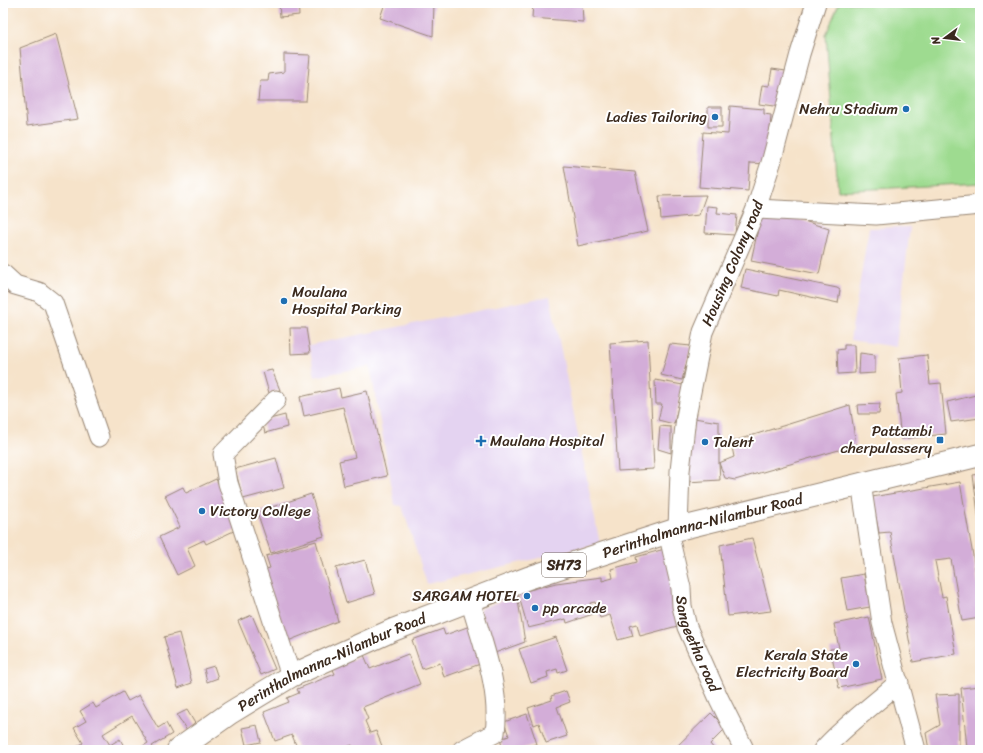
<svg xmlns="http://www.w3.org/2000/svg" width="983" height="753" font-family="Sriracha,sans-serif">
	<rect width="100%" height="100%" fill="#fff"/>
	<filter id="ink" filterUnits="userSpaceOnUse"><feTurbulence type="fractalNoise" baseFrequency=".025" numOctaves="2"/><feDisplacementMap in="SourceGraphic" scale="8" xChannelSelector="R" yChannelSelector="G"/><feConvolveMatrix kernelMatrix="1 2 1 2 8 2 1 2 1" color-interpolation-filters="sRGB"/></filter>
	<filter id="wash" filterUnits="userSpaceOnUse"><feTurbulence type="fractalNoise" baseFrequency=".012" numOctaves="4" result="noise"/><feDisplacementMap in="SourceGraphic" scale="16" xChannelSelector="R" yChannelSelector="G"/><feGaussianBlur stdDeviation="0.9" result="paint"/><feColorMatrix in="noise" values="0 0 0 0 0 0 0 0 0 0 0 0 0 0 0 0 0 1.4 0 .05"/><feComposite in="paint" operator="in"/></filter>
	<g filter="url(#wash)">
		<rect width="100%" height="100%" fill="#f6e3ca"/>
		<path fill="#e4d3f1" d="M910 227 896 347 850 340 869 228Z
			M550 296 600 544 427 584 402 506 395 505 370 366 315 377 309 345Z"/>
		<path fill="#9edb90" stroke="#6c8257" d="M839 3H980V183L838 191 826 35Z"/>
		<g id="blocks">
			<path fill="#d3add8" d="M279 3H298L299 15 280 17Z
				M385 3H434L433 36 380 18Z
				M533 3H582L583 22 532 18Z
				M56 34 78 119 27 126 20 48Z
				M284 54 310 55 306 101H258L260 81H268L269 74 284 72Z
				M772 69 786 71 781 107 759 104 762 85 769 86Z
				M730 106 764 109V114L771 115 768 164 750 163 748 191 699 187 703 132 728 134Z
				M708 107H722V127H708Z
				M564 166 635 172 648 231 578 246Z
				M706 195 699 215 661 219 659 196Z
				M707 206 718 207 717 213 737 215 735 235 705 233Z
				M762 211 801 220 829 229 819 274 751 261Z
				M745 269 837 288 840 290 838 303 779 290 778 296 741 288Z
				M290 328H306L310 353 291 354Z
				M648 340 654 469 618 471 610 343Z
				M670 344 691 346 682 380 661 375Z
				M844 345H854L855 373 838 374 837 350 844 349Z
				M860 353 875 355V373L859 374Z
				M927 355 930 384 941 383 946 434 901 439 896 394 902 393 899 358Z
				M272 370 280 390 269 393 263 372Z
				M655 380 683 385 674 424 658 420 662 404H656Z
				M339 388 341 397 367 391 387 476 344 486 339 461 355 457 343 407 304 416 300 397Z
				M980 394V418L951 422 947 402Z
				M880 404 879 414H858L857 405Z
				M850 405 856 445 735 480 725 478 719 463 720 480 687 482 694 418 719 422V463L734 457 731 442Z
				M285 415 287 427 265 433 262 421Z
				M660 426 671 427V453L658 449Z
				M276 458 284 488 243 499 235 469Z
				M980 474V521H979L973 475Z
				M216 479 240 528 206 544 204 540 187 548 195 566 177 575 159 537 180 527 165 496 183 487 186 493Z
				M960 482 980 595V618L962 621 951 559 935 561 942 597 946 596 956 654 913 662 890 532 879 533 872 497Z
				M311 494 324 536 271 553 257 512Z
				M752 538 771 611 728 616 720 545Z
				M316 541 338 621 288 641 262 570 270 568 266 556Z
				M668 548 681 625 640 636 637 624 630 626 633 636 618 640 610 615 600 618 595 602 590 603 593 614 567 623 566 619 528 628 518 593 556 583 602 577V581L613 578 611 569 637 562 636 557Z
				M365 560 375 594 346 603 336 568Z
				M864 574 870 607 847 611 841 578Z
				M517 595 525 642 492 654 480 609Z
				M252 615 275 669 261 675 238 621Z
				M869 617 882 679 839 688 830 649 839 648 834 624Z
				M470 626 483 663 444 677 440 663 422 669 412 640 443 629 445 635Z
				M179 633 192 683 178 688 164 637Z
				M556 637 567 670 558 673 557 669 547 672 548 677 531 683 519 649Z
				M408 654 420 684 363 707 368 719 365 721 370 733 376 731 382 746 372 750H354L352 745 338 750H298L292 735 275 741 264 712 289 702 287 698 299 693 297 689 335 674 332 667 364 655 370 669Z
				M214 666 218 678 207 682 204 669Z
				M980 686V746L967 748 961 688Z
				M566 691 570 702 557 707 567 736 546 743 539 723 534 725 528 708 552 700 551 696Z
				M123 692 128 701 139 695 158 728 166 723 172 734 152 746 155 750H141L140 748 148 743 132 716 103 734 110 745 120 739 126 750H76L75 748 83 743 74 728 86 721 80 711 93 703 96 708Z
				M959 694V748L929 750 926 733 940 725 935 695Z
				M187 710 196 725 187 731 177 715Z
				M711 713 726 728 710 744 715 750H673Z
				M527 714 537 744 517 750H503L500 739 509 736 504 722Z
				M257 725 261 742 246 745 242 728Z"/>
		</g>
	</g>
	<g filter="url(#ink)">
		<use href="#blocks" fill-opacity="0" stroke="#988674" stroke-width="1"/>
		<g fill="none" stroke-linecap="round" stroke-linejoin="round">
			<g stroke="#988674" stroke-width="21">
				<g id="minor">
					<path d="M756 209 876 215 980 205"/>
					<path d="M3 274 15 285 39 292 53 303 99 437"/>
					<path d="M276 400 223 454 228 483 291 676"/>
					<path d="M861 483 882 623 916 750"/>
					<path id="s1" d="M678 529 680 471 686 417 703 332 756 209 771 163 800 54 816 3"/>
					<path id="s2" d="M668 532 681 588 682 606 687 627 719 699 743 747 741 750"/>
					<path d="M462 750 495 733C501 688 482 643 470 600"/>
					<path d="M823 750C844 726 875 704 899 682"/>
				</g>
			</g>
			<g stroke="#988674" stroke-width="24">
				<g id="primary">
					<path id="s3" d="M178 750 230 713 291 676 393 630 528 578 678 529 980 455"/>
				</g>
			</g>
			<use href="#minor" stroke="#fff" stroke-width="19"/>
			<use href="#primary" stroke="#fff" stroke-width="22"/>
		</g>
	</g>
	<g fill="#1f6fb2" stroke="#fff" stroke-width="1.5">
		<circle cx="906" cy="109" r="4"/>
		<circle cx="715" cy="117" r="4"/>
		<circle cx="284" cy="301" r="4"/>
		<rect x="936" y="436" width="8" height="8" rx="2"/>
		<path d="M479 435h4v4h4v4h-4v4h-4v-4h-4v-4h4z"/>
		<circle cx="705" cy="442" r="4"/>
		<circle cx="202" cy="511" r="4"/>
		<circle cx="527" cy="596" r="4"/>
		<circle cx="535" cy="608" r="4"/>
		<circle cx="856" cy="664" r="4"/>
	</g>
	<g text-anchor="middle" dominant-baseline="central" stroke-width="4" stroke-linejoin="round" paint-order="stroke">
		<rect fill="#fff" stroke="#766a62" stroke-width="1" x="542" y="553" width="44" height="24" rx="3"/>
		<g font-size="14" font-weight="bold" fill="#3b2a1e">
			<text x="564" y="565">SH73</text>
		</g>
		<g font-size="15" fill="#3b2a1e" stroke="#fff" text-anchor="end">
			<text x="898" y="109">Nehru Stadium</text>
			<text x="707" y="117">Ladies Tailoring</text>
			<text x="292" y="292" text-anchor="start">Moulana<tspan x="292" dy="17">Hospital Parking</tspan></text>
			<text x="932" y="431">Pattambi<tspan x="932" dy="17">cherpulassery</tspan></text>
			<text x="490" y="441" text-anchor="start">Maulana Hospital</text>
			<text x="713" y="442" text-anchor="start">Talent</text>
			<text x="210" y="511" text-anchor="start">Victory College</text>
			<text x="519" y="596">SARGAM HOTEL</text>
			<text x="543" y="608" text-anchor="start">pp arcade</text>
			<text x="848" y="655">Kerala State<tspan x="848" dy="17">Electricity Board</tspan></text>
		</g>
		<g font-size="15" fill="#3b2a1e" stroke="#fff">
			<text stroke="none"><textPath href="#s1" startOffset="274">Housing Colony road</textPath></text>
			<text stroke="none"><textPath href="#s3" startOffset="574">Perinthalmanna-Nilambur Road</textPath></text>
			<text stroke="none"><textPath href="#s2" startOffset="116">Sangeetha road</textPath></text>
			<text stroke="none"><textPath href="#s3" startOffset="178">Perinthalmanna-Nilambur Road</textPath></text>
		</g>
	</g>
	<rect width="983" height="753" fill="none" stroke="#fff" stroke-width="16"/>
	<g transform="translate(945 38) rotate(255)" stroke="#ffffff" stroke-width="3" paint-order="stroke">
	<path d="M0-3L7 15L0 10L-7 15Z" fill="#3b2a1e"/>
	<text y="-6" font-size="11" font-weight="bold" text-anchor="middle" fill="#3b2a1e">N</text>
	</g>
</svg>
